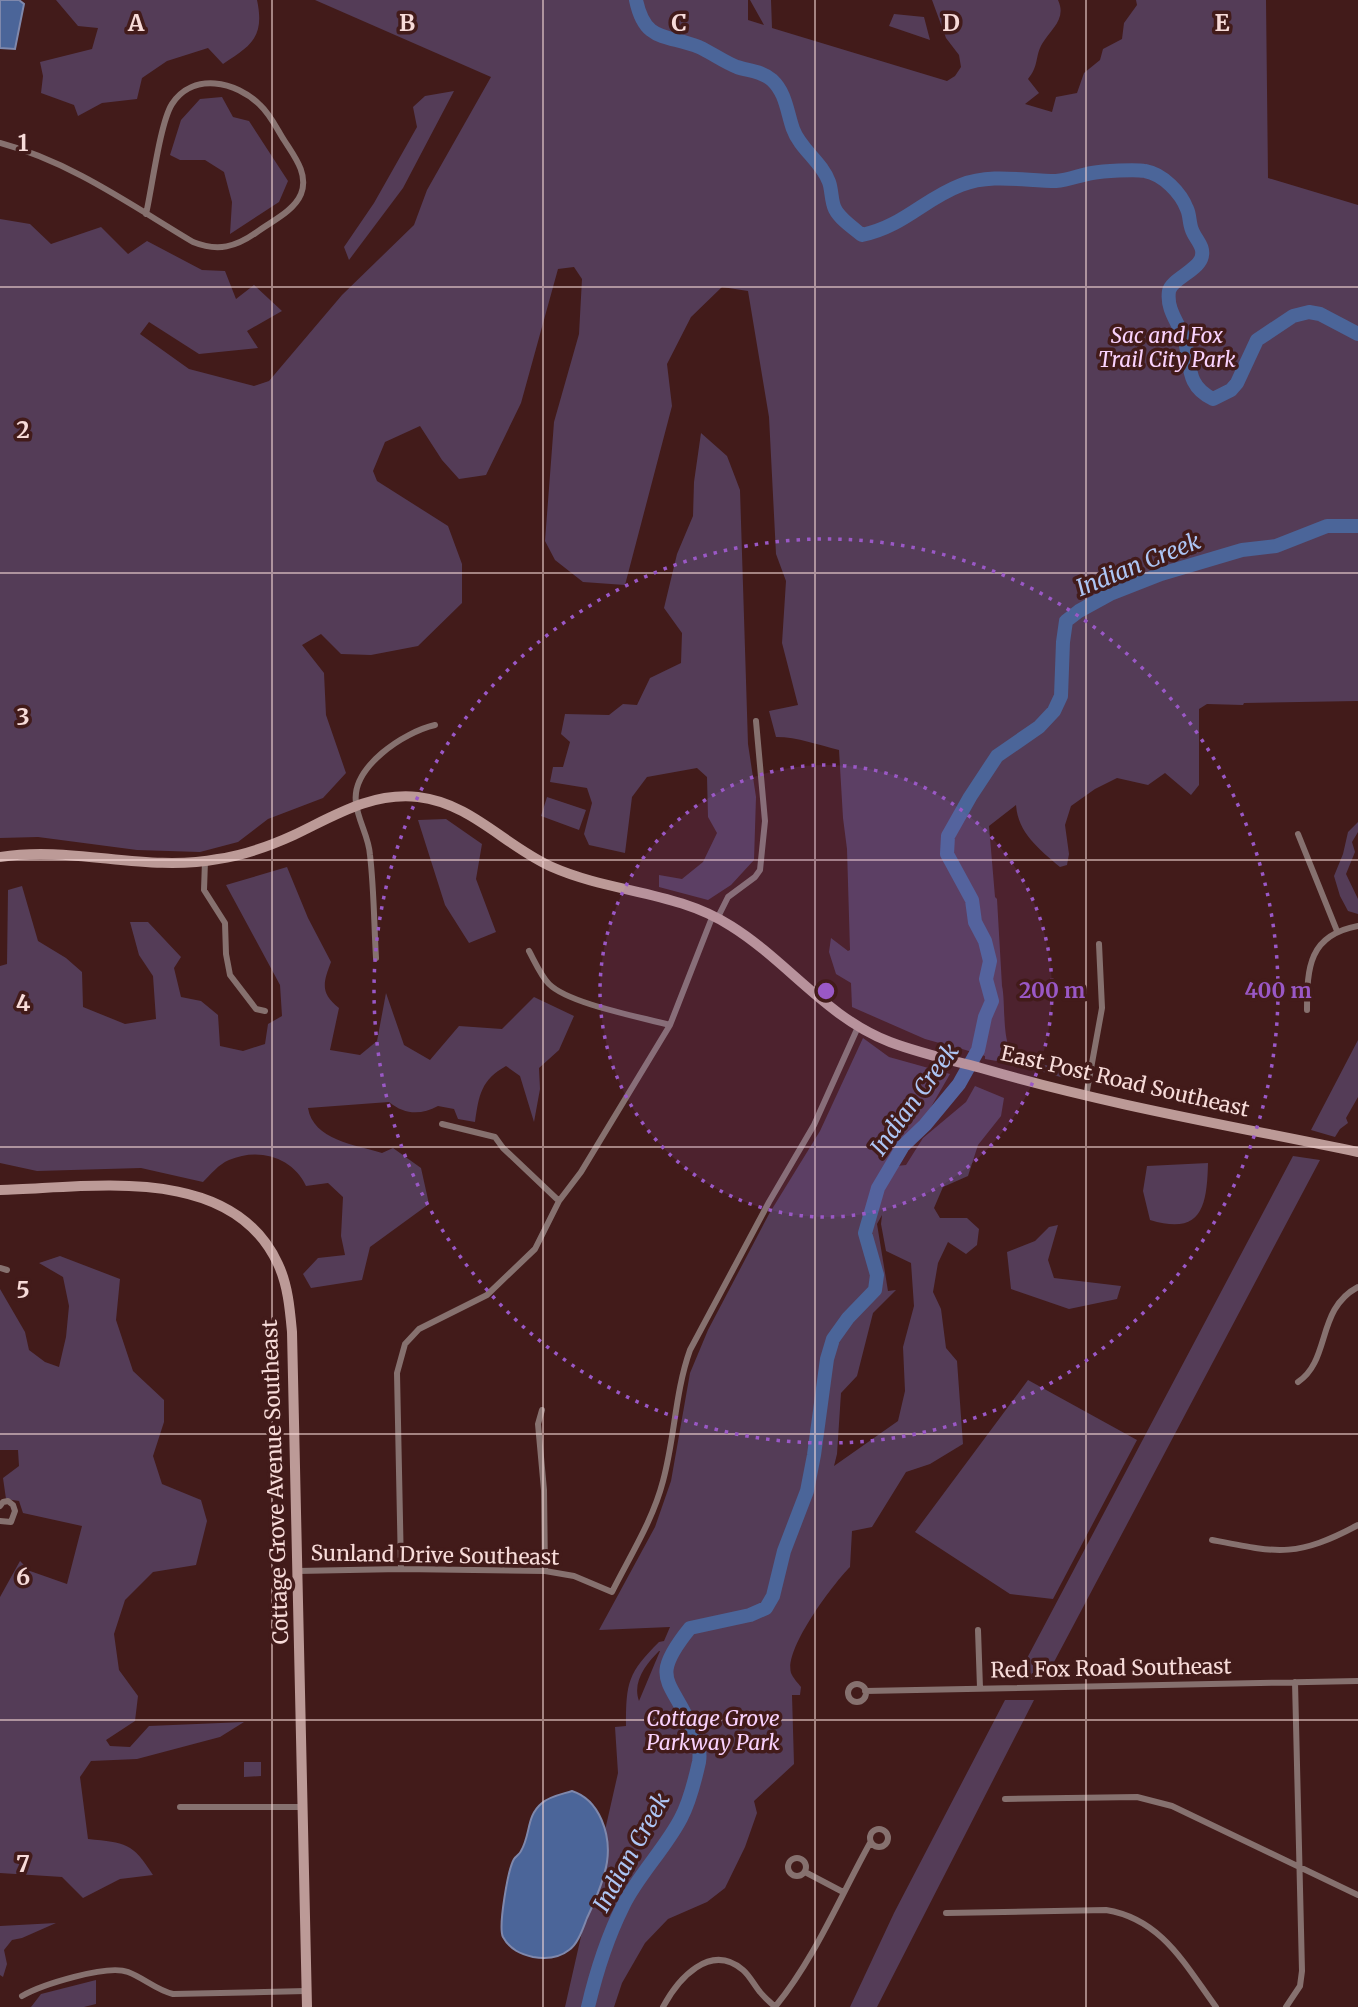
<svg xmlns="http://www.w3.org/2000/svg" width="1358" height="2007" font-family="Merriweather,serif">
	<rect width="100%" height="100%" fill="#421b1a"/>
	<path fill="#543c57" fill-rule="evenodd" d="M56 0H257C265 37 251 46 223 64L208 48 167 61 142 78 137 99 102 103 78 116 74 105 41 93 43 76 40 62 92 49 98 28 78 26Z
		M315 0H748V20L764 25 750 0H771L772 28 947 81 955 76 961 67 959 55 946 38 932 0H1058C1067 19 1051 29 1042 44 1035 56 1039 66 1028 79L1039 93 1025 104 1052 112 1056 97 1077 93 1084 73 1100 60 1103 49 1122 39 1124 23 1137 5 1136 0H1266L1268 178 1358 205V701L1244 703 1243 705 1207 704 1199 709V785L1191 795 1165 773 1148 785 1117 778 1095 789 1071 806 1065 825 1069 854 1067 865 1060 867C1039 849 1018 833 1016 805L989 826 995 897 997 899 1002 986C1006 1002 1001 1047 1015 1055 1028 1063 1048 1065 1063 1069L1064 1078 1019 1065 985 1059V1056L959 1048 957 1050 954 1047 925 1039 852 1007 851 983 836 974 829 952 831 938 848 951 850 950 847 849 843 818 839 750C818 745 798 737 776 737L769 711 798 705 782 643 786 581 776 554 769 417 748 291 722 287 691 317 667 364 672 406 625 585 583 582 555 560 545 541 554 422 579 334 582 279 574 267 558 269 521 403 486 475 459 479 442 460 420 426 385 442 373 471 377 481 448 526 462 564V603L418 646 371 655 341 654 321 634 302 645 324 673 326 715 346 773 323 798 268 819 238 842 200 852 137 850 38 837 0 838V219L30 224 51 244 101 227 128 254 147 241 202 270 225 271 236 299 254 285 282 311 247 331 258 348 199 354 149 322 140 334 189 369 254 386 269 381 342 295 414 225 427 190 491 77Z
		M894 14 924 17 930 40 889 26Z
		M454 91 403 188 349 260 344 247 374 203 417 127 413 107 425 96Z
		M222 97 233 117 249 121 288 181 279 202 230 234 232 202 224 172 205 160H180L170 155 181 120 200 99Z
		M701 433 727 456 740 490 748 744 756 797 754 860 731 885 708 900 659 887V875L682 879 703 862 717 833 708 817 707 777 697 768 647 777 632 797 625 853 589 845 584 834 592 803 587 788 550 782 553 767H563L570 742 561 734 565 714 609 715 623 704 637 705 650 678 681 663 682 633 664 608 677 554 693 516 694 482Z
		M547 797 586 810 579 830 541 816Z
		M446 819 482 844 476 879 496 932 469 943 445 905 418 820Z
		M1358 822V832L1352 842 1355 852 1346 874 1358 899V914L1348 911 1340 896 1334 876 1343 854 1348 832Z
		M287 867 308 918 331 962C323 983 320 993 339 1008L330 1050 360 1055 377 1041 386 993 404 1045 430 1060 459 1026 502 1029 534 997 574 1016 559 1050 539 1068 540 1089 534 1122 520 1076 506 1066C481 1080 479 1095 475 1122L458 1119 454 1109 438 1106C421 1115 405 1115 389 1102L308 1108C313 1140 356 1145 382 1153L393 1148 421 1168 429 1204 370 1247 362 1280 311 1288 303 1274 318 1258 345 1255 341 1236 343 1197 328 1183 306 1186C293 1157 258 1147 229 1160 219 1164 210 1175 203 1182L141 1168 37 1171 0 1163V966L7 964 8 890 22 886 38 941 66 958 82 972 83 1007 125 1024 156 1019 153 976 139 955 130 922H148L181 957 174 968 181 997 201 1001 218 1015 220 1046 243 1051 265 1044 268 1024 282 1016 280 985 226 885Z
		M863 1038 889 1057 950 1074 897 1166 906 1165 923 1138 966 1102 975 1086 1004 1098 1001 1116 978 1145 968 1176 943 1187 934 1208 940 1218H967L979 1229 977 1245 966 1254 948 1242 938 1263 933 1292 941 1309 946 1348 957 1361 963 1444 930 1464 906 1472 872 1527 852 1531 850 1567C833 1584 784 1649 791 1673 793 1678 798 1683 801 1687L800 1695H792L794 1764 754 1801 757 1813 745 1847 725 1888 707 1902 668 1919 645 1943 622 1983 614 2007H565L618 1773 615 1727 626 1726C626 1682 628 1673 659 1642L664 1641 670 1627 599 1630 655 1527 671 1481 690 1373 708 1330 769 1214 820 1131ZM882 1215 881 1224 886 1251 911 1263 914 1306 903 1347 905 1391 898 1421 834 1466 837 1454 841 1393 857 1376 873 1313 896 1290 888 1291 877 1224ZM659 1651H660L639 1701C632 1682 646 1664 659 1651Z
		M1358 1040V1097L1346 1118 1348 1123 1340 1129 1335 1137 1311 1130Z
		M1293 1156 1320 1160 1045 1679H1016Z
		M1208 1163C1207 1206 1202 1236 1150 1220L1143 1191 1147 1166Z
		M1058 1225 1048 1260 1054 1278 1121 1286 1117 1299 1069 1309 1011 1289 1007 1252 1035 1241 1049 1227Z
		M60 1256 120 1279 116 1320 133 1371 164 1400V1422L153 1456 162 1484 201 1500 207 1521 196 1565 153 1572 125 1600 114 1634 119 1670 138 1696 135 1721 106 1740 110 1746 130 1747 149 1726 244 1722 220 1737 137 1759 91 1761 80 1777 88 1839C126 1843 132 1842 153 1875L120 1879 83 1898 62 1877 0 1873V1597L20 1561 30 1571 67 1584 82 1526 23 1513 19 1501 6 1499 3 1478 19 1466 18 1450H0V1289L25 1332 29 1350 45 1362 59 1367 66 1337 69 1306 63 1277 39 1263Z
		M1028 1380 1137 1440 1053 1599 1010 1594 915 1532Z
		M1005 1700H1034L877 2007H850L894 1913Z
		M244 1762H261V1776L244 1777Z
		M56 1923 22 1938 12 1940 4 1950 7 1964 3 1977 0 1975V1926Z
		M96 1980V2004L84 2007H31L41 1994Z"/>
	<path fill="#4b6599" stroke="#7f88ac" stroke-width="2" d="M0 0H19L24 4 15 49 0 48Z
		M572 1791C600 1800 611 1835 607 1862 604 1881 595 1901 587 1918 583 1928 578 1944 569 1950 559 1958 545 1959 533 1957 521 1954 510 1950 503 1937 498 1927 508 1869 514 1859 516 1856 520 1854 521 1851 531 1834 526 1816 542 1803 550 1796 563 1794 572 1791Z"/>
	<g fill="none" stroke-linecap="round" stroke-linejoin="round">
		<path stroke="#4b6599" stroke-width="14" d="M636 0C645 43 666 34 699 47 712 53 724 62 737 67 749 71 762 71 772 80 786 93 787 112 793 129 800 149 822 162 829 182 832 190 831 201 835 209 840 219 853 228 862 235 904 226 924 199 961 185 991 173 1025 181 1056 181 1069 180 1080 175 1092 173 1103 171 1135 169 1145 171 1163 174 1181 193 1187 209 1190 215 1189 223 1192 230 1195 239 1206 247 1201 259 1196 271 1171 280 1169 291 1166 311 1180 324 1185 341 1191 366 1186 386 1213 399L1231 390 1237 383 1257 340 1293 316 1309 312 1320 314 1358 334
			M588 2007C596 1973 607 1938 623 1906 638 1875 665 1849 681 1818 690 1801 695 1780 699 1762 701 1750 697 1742 693 1731 672 1679 647 1681 690 1628L750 1615 766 1608 773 1596 784 1551 807 1491 814 1455 827 1359 833 1339 848 1318 875 1290 877 1275 865 1233 878 1188 903 1146 925 1125 959 1084 978 1050 985 1017 992 1001 986 979 990 961 985 941 975 922 972 900 947 854 948 836 970 797 997 756 1039 727 1054 711 1061 696 1063 642 1066 621 1079 611 1110 594 1161 574 1242 550 1276 546 1327 526H1358"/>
		<path stroke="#86716f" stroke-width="6" d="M0 143C71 162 131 205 193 242 218 252 236 247 257 232 272 221 294 211 301 194 309 174 294 156 284 140 277 129 270 114 260 105 236 81 193 72 172 104 160 123 152 188 146 214
			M1298 834 1337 931
			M205 861 204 890 225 923 226 954 230 975 256 1009 265 1011
			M718 917 728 897 755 877 760 870 765 821 756 721
			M529 951C535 962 541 976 549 984 569 1004 641 1017 670 1025
			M376 958C374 924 374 889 370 855 369 837 358 821 356 803 351 767 404 732 435 725
			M1307 1010C1307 967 1309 935 1358 926
			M1086 1096 1102 1008 1099 944
			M442 1124 495 1137 503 1148 559 1201
			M0 1268 7 1270
			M1298 1382C1331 1360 1316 1309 1358 1287
			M542 1410 538 1424 544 1490 545 1571
			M0 1506 3 1502 8 1501 13 1505 15 1511 11 1522 0 1521
			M1212 1540C1278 1553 1296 1558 1358 1525
			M401 1569 397 1373 405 1344 419 1329 487 1295 535 1249 559 1201 581 1172 670 1025 713 915
			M297 1571 401 1569 545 1571 574 1576 612 1592C630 1556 653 1520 663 1481 675 1437 675 1392 690 1350L769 1202 814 1125 858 1027
			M978 1630 980 1688
			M848 1693a9 9 0 1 1 18 0a9 9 0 1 1-18 0Z
			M865 1691 1358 1681
			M1005 1799 1137 1797 1172 1806 1358 1895
			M180 1807H302
			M870 1838a9 9 0 1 1 18 0a9 9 0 1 1-18 0Z
			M788 1867a9 9 0 1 1 18 0a9 9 0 1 1-18 0Z
			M805 1872 843 1892
			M946 1913 1106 1910C1162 1919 1185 1965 1216 2007
			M22 1996C41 1985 107 1964 128 1972 144 1978 156 1990 173 1994L306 1991
			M663 2007C678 1979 710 1942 743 1970 750 1976 754 1985 760 1992 764 1997 770 2002 775 2007
			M775 2007C815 1958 840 1897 870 1843
			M1286 2007 1300 1986 1302 1971 1295 1682"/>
		<path stroke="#bc9a97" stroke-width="10" d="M0 857C72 845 146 873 218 859 245 855 270 846 294 835 334 816 371 792 418 797 471 803 505 846 552 867 611 893 677 891 731 926 787 961 827 1018 890 1042 919 1053 950 1060 981 1068 1104 1104 1232 1126 1358 1152
			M0 1190C90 1188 231 1162 278 1264 288 1285 290 1310 292 1332L307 2007"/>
	</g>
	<path fill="none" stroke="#f7dbd9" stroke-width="2" stroke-opacity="0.55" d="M272 0V2007M543 0V2007M815 0V2007M1086 0V2007M0 287H1358M0 573H1358M0 860H1358M0 1147H1358M0 1434H1358M0 1720H1358"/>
	<circle cx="826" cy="991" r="226" fill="#9a58c6" fill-opacity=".12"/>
	<g fill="none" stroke="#9a58c6" stroke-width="3.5" stroke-dasharray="3.5 7">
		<circle cx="826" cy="991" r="226"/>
		<circle cx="826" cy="991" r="452"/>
	</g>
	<g text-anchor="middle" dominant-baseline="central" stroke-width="7" stroke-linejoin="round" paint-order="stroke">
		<g font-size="21" font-style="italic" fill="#f9d2fd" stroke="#421b1a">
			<text x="1167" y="335">Sac and Fox<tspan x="1167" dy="24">Trail City Park</tspan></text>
			<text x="713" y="1718">Cottage Grove<tspan x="713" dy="24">Parkway Park</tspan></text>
		</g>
		<g font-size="21" fill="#f7dbd9" stroke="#421b1a">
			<text transform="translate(1125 1081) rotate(13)">East Post Road Southeast</text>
			<text transform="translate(275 1482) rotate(-92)">Cottage Grove Avenue Southeast</text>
			<text transform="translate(435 1555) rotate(1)">Sunland Drive Southeast</text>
			<text transform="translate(1111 1668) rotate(-1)">Red Fox Road Southeast</text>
		</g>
		<g font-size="23" font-style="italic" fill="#adc5f4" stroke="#421b1a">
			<text transform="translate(1138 564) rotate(-22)">Indian Creek</text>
			<text transform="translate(914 1099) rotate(-54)">Indian Creek</text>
			<text transform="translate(631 1852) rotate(-61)">Indian Creek</text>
		</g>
	</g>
	<g font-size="23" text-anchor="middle" font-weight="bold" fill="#f7dbd9" stroke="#421b1a" stroke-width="7" stroke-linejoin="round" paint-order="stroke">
		<text x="136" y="31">A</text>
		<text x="407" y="31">B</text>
		<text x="679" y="31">C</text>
		<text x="951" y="31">D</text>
		<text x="1222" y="31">E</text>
		<text x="23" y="151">1</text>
		<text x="23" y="438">2</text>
		<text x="23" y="725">3</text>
		<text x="23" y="1011">4</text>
		<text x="23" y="1298">5</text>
		<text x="23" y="1585">6</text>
		<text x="23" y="1872">7</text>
	</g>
	<circle cx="826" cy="991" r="10" fill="#9a58c6" stroke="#421b1a" stroke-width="3.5"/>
	<g font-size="21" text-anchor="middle" font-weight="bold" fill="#9a58c6" stroke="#421b1a" stroke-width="7" stroke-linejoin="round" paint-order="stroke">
		<text x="1052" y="998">200 m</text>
		<text x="1278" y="998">400 m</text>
	</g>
</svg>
